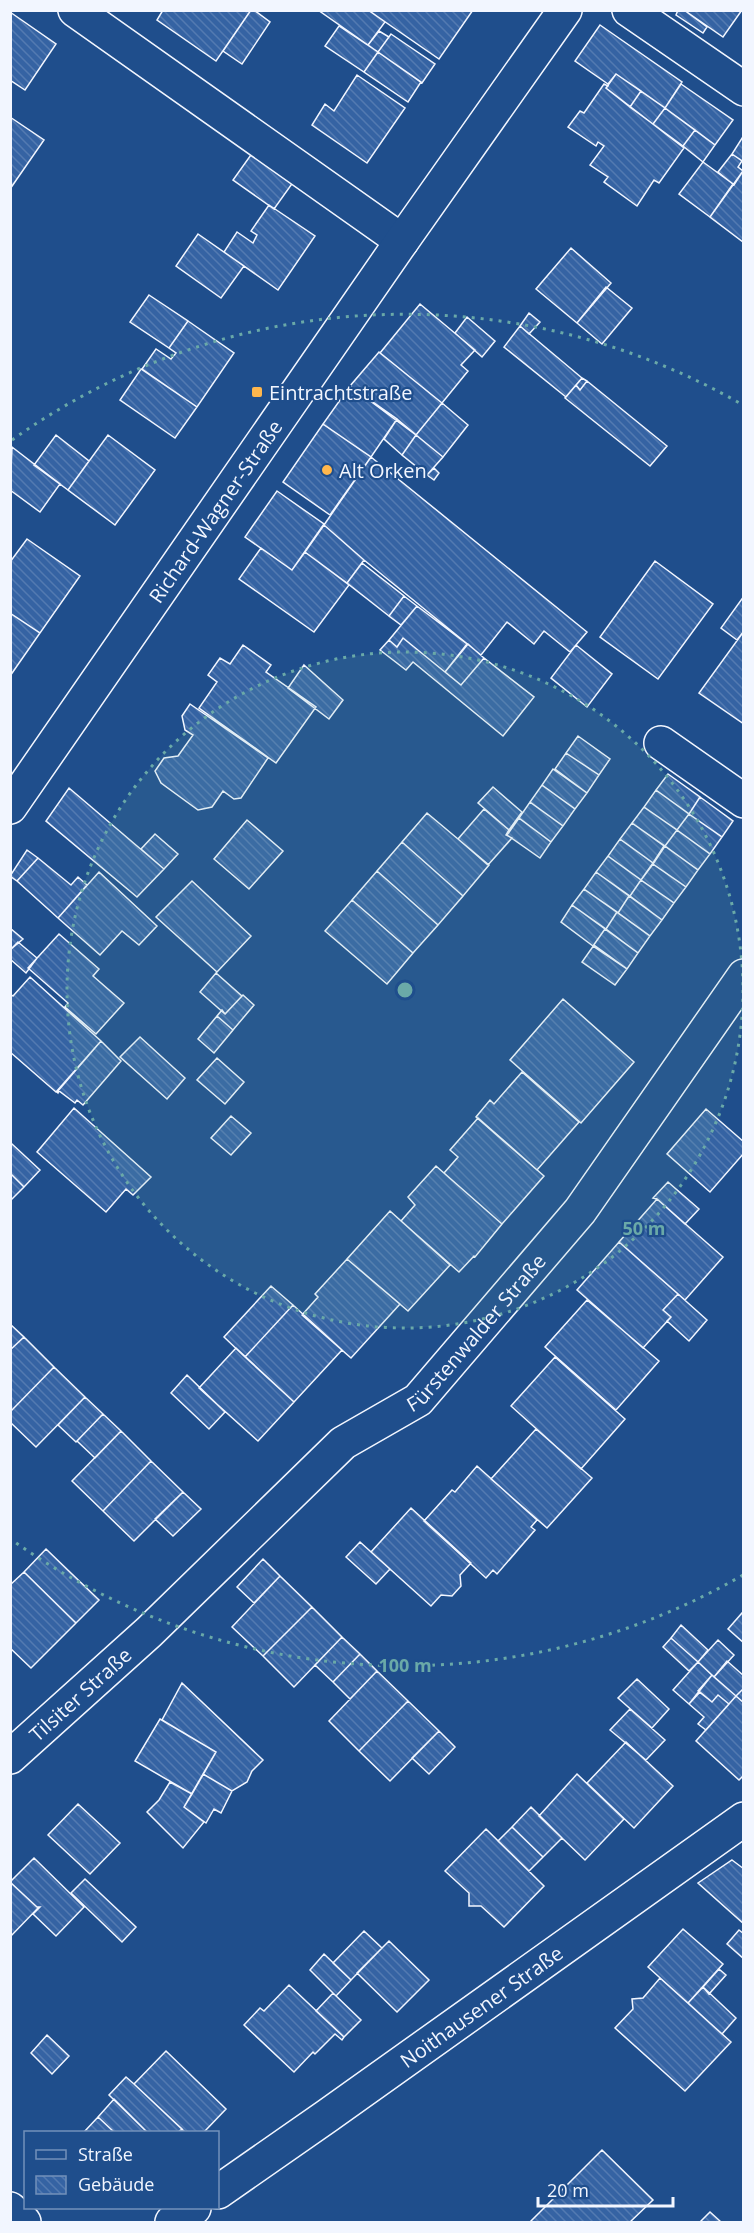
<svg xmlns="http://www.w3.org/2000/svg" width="754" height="2233" font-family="'Open Sans',sans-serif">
	<defs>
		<pattern id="building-back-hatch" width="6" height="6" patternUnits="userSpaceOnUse" patternTransform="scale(1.5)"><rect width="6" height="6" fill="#3563a3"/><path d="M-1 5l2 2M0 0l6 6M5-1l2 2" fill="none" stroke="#537ab1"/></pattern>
	</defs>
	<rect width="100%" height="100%" fill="#1f4e8c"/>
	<path fill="url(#building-back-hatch)" stroke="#f2f6ff" stroke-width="1.5" d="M163 10H251L216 61 157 20Z
		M251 10H254L270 22 242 64 223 51Z
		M318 10H368L385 22 368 45Z
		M368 10H473L439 59Z
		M678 10H684L707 27 703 33 676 15Z
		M684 10H742L723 37Z
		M10 12 56 44 25 90 10 80Z
		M600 25 682 82 665 108 616 74 608 84 575 61Z
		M339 26 378 52 364 72 325 46Z
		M379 31 389 37 378 52 368 45Z
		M391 34 435 64 422 83 378 52Z
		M378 52 421 82 408 102 364 72Z
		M616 74 641 91 630 107 606 88Z
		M357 75 405 108 367 163 312 125 325 104 334 111Z
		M604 84 608 86 606 88 684 148 659 183 654 180 637 206 604 182 608 177 590 165 604 146 598 142 596 146 568 127 580 111 584 113Z
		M681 84 733 120 715 145 665 108Z
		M641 91 665 108 653 124 630 107Z
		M665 108 695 130 683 146 653 124Z
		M10 117 44 140 10 189Z
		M695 130 715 145 703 162 683 146Z
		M744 135V162L732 154Z
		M253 152 294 181 274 209 233 180Z
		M732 154 742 161 738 167 743 171 734 185 718 172Z
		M703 162 733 184 710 217 679 194Z
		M743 171 744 172 743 242 710 217Z
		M269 205 315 236 278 290 224 252 237 232 253 243 257 235 251 231Z
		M198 234 244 266 221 298 176 266Z
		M571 248 611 283 577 323 536 289Z
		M606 287 632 308 602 344 577 323Z
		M149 295 188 321 169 348 130 322Z
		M420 304 475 350 461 365 468 371 442 403 380 353Z
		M529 313 540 322 529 334 520 326Z
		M467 317 495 341 482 357 455 333Z
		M188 321 234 353 197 407 142 369 156 349 171 359 176 353 169 348Z
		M520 326 582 378 566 397 504 347Z
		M379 352 442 403 416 435 350 386Z
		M141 369 197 407 175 438 120 400Z
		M582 378 587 381 580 390 576 385Z
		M587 381 667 446 650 466 565 398 576 385 580 390Z
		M350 386 397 419 371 457 323 424Z
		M442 403 468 425 443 457 416 435Z
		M397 419 416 435 402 455 384 439Z
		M323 424 371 457 330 515 283 482Z
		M56 435 89 461 68 490 34 465Z
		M108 435 155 470 115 525 68 490Z
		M416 435 443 457 427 475 402 455Z
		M12 447 60 484 40 512 10 490Z
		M371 457 587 632 570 652 544 631 534 644 507 622 481 655 364 560 324 525Z
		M434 468 439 473 434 480 427 475Z
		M277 491 324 524 292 570 245 537Z
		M324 525 364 560 347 583 305 552Z
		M27 539 80 576 40 633 10 613V562Z
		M261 548 292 570 305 552 349 585 314 632 239 579Z
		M655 561 713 604 658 679 600 637Z
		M362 563 404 596 389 616 347 583Z
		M404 596 417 606 401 625 389 616Z
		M744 596V631L737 640 721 628Z
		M417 606 467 644 445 672 403 638 397 647 389 640Z
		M10 613 40 633 10 676Z
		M744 631V724L699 693Z
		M403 638 461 685 484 658 534 697 503 736 413 662 406 670 380 650 389 640 397 647Z
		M468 644 484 658 461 685 445 672Z
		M243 645 271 665 266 672 316 707 276 763 199 708 217 682 208 675 220 658 230 664Z
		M576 645 612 674 587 707 551 678Z
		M304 665 343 700 329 719 288 688Z
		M190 704 268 758 241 798 234 799 223 791 212 807 198 810 161 783 155 771 164 758 178 756 193 735 185 730 182 716Z
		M578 736 610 759 599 775 566 753Z
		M566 753 599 775 587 793 555 769Z
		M553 769 587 793 575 809 542 785Z
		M668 774 700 797 689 814 656 790Z
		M542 785 575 809 563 826 530 802Z
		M493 787 522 812 509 830 478 803Z
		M69 788 164 869 137 897 46 821Z
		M656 790 689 814 677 830 644 807Z
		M700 797 733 821 722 837 689 814Z
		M530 802 563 826 551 842 519 818Z
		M644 807 677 830 665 846 632 823Z
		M484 809 509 830 506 835 512 838 488 865 458 839Z
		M427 813 489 865 463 896 402 842Z
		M689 814 722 837 710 854 677 830Z
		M519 818 551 842 540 858 507 835Z
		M247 820 283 851 249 889 214 859Z
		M632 823 664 846 653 863 620 839Z
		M677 830 710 854 698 870 665 846Z
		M155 834 178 854 164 869 141 849Z
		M620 839 653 863 641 880 608 856Z
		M402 842 463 896 438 925 377 871Z
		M665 846 698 870 686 887 653 864Z
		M27 850 38 858 17 881 10 876Z
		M608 856 641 880 630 896 596 872Z
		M38 858 71 885 78 877 87 885 58 918 17 881Z
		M653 864 686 887 674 903 641 880Z
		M377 871 438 925 413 953 352 900Z
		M99 872 157 926 139 945 122 931 100 955 58 918Z
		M596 872 629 896 618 913 584 889Z
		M641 880 674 903 662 920 630 896Z
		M192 881 251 936 217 972 156 917Z
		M584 889 617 912 606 929 572 905Z
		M629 896 662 920 650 936 618 913Z
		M352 900 413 953 387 984 325 931Z
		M572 905 605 929 593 946 561 922Z
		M617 912 650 936 638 953 606 929Z
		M10 928 23 939 10 950Z
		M605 929 638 953 627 969 593 946Z
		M59 934 99 969 93 976 124 1003 96 1034 65 1007 68 1003 28 968Z
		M18 942 37 958 26 973 10 959V950Z
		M594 945 627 969 615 985 582 962Z
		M216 973 242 996 225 1014 200 992Z
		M30 977 101 1041 56 1092 10 1052V994L13 996Z
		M243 995 254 1005 233 1030 217 1016 222 1010 225 1014Z
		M563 999 634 1062 581 1123 510 1060Z
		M217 1016 233 1030 214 1053 198 1039Z
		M140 1037 185 1078 167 1099 120 1057Z
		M101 1041 121 1061 83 1105 77 1100 75 1103 59 1091 58 1093 57 1092Z
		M217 1058 244 1082 225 1104 197 1080Z
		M522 1072 579 1122 537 1170 476 1117 490 1100 494 1104Z
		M74 1108 151 1177 133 1195 126 1189 106 1212 37 1152Z
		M706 1109 744 1142V1153L710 1192 667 1154Z
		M231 1116 251 1133 231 1155 211 1138Z
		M478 1118 544 1176 502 1224 444 1173 458 1157 450 1150Z
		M12 1144 40 1170 24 1187 10 1173V1146Z
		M436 1166 502 1224 475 1257 474 1256 459 1272 401 1221 415 1205 408 1197Z
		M10 1173 24 1187 12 1199 10 1197Z
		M668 1182 699 1209 685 1224 657 1199 653 1198Z
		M657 1199 723 1257 685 1300 619 1242Z
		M390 1211 450 1265 408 1311 347 1259Z
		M619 1242 678 1294 663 1310 671 1317 643 1348 577 1290Z
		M347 1259 400 1304 351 1358 302 1315 318 1297 315 1294Z
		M271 1286 293 1305 245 1357 224 1337Z
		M678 1294 707 1320 689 1341 667 1321 671 1317 663 1310Z
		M587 1300 659 1361 616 1410 545 1347Z
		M293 1305 342 1350 294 1402 245 1357Z
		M10 1324 24 1337 10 1350Z
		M24 1337 54 1367 10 1412V1350Z
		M236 1348 294 1402 258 1441 199 1388Z
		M555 1357 625 1419 581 1469 511 1406Z
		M54 1367 85 1397 36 1447 10 1422V1412Z
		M187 1375 225 1412 209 1429 171 1393Z
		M85 1397 103 1414 76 1442 58 1425Z
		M103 1414 121 1431 95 1458 77 1441Z
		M536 1429 592 1478 547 1528 491 1479Z
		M121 1431 151 1461 103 1511 72 1481Z
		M151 1461 183 1492 134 1541 103 1511Z
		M477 1466 537 1520 531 1527 535 1530 497 1574 493 1570 486 1578 424 1521 452 1490 455 1492Z
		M183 1492 201 1509 173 1536 155 1519Z
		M411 1508 471 1563 460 1575 461 1586 452 1596 441 1595 431 1606 371 1552Z
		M360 1542 390 1569 376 1584 346 1557Z
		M46 1549 99 1600 76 1623 24 1572Z
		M263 1559 280 1576 254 1603 237 1587Z
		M24 1572 76 1623 31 1668 10 1648V1585Z
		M280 1576 312 1607 263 1656 232 1627Z
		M312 1607 342 1637 294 1687 263 1656Z
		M742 1613 744 1614V1643L728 1629Z
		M681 1625 708 1650 698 1662 671 1638Z
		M342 1637 360 1654 333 1682 315 1665Z
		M671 1638 698 1662 689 1671 663 1647Z
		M718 1640 734 1655 714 1677 698 1662Z
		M360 1654 377 1671 350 1699 333 1682Z
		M727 1661 744 1676V1688L736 1696 714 1677Z
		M698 1662 712 1675 689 1704 673 1690Z
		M377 1671 408 1701 359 1751 329 1721Z
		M712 1675 736 1696 729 1704 718 1695 712 1702 698 1691Z
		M637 1679 669 1709 652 1728 618 1698Z
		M182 1683 263 1760 252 1771 247 1782 232 1791 203 1774 216 1752 162 1720Z
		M744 1688V1703L736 1696Z
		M700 1692 712 1702 718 1695 729 1704 706 1730 698 1724 704 1717 689 1704Z
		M736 1696 744 1703V1775L739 1780 696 1741Z
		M408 1701 439 1731 390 1781 359 1751Z
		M630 1709 665 1740 646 1760 610 1730Z
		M160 1719 216 1752 192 1794 135 1761Z
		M439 1731 455 1747 429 1774 412 1758Z
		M626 1742 673 1786 634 1828 587 1783Z
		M203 1774 232 1791 221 1813 214 1809 206 1823 184 1807Z
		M577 1774 624 1819 585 1860 539 1816Z
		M170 1782 192 1794 184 1807 204 1822 183 1848 147 1812 159 1800Z
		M78 1804 120 1843 90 1874 48 1835Z
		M531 1807 562 1838 543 1857 512 1827Z
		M512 1827 543 1857 529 1871 498 1841Z
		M486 1829 544 1886 504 1927 481 1906H469V1893L445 1871Z
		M34 1858 84 1907 56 1936 33 1914 40 1907H37L10 1882Z
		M732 1860 744 1869V1924L698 1883Z
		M85 1879 136 1927 122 1942 71 1893Z
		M10 1882 37 1907H39L10 1937Z
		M683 1929 723 1964 688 2003 648 1967Z
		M739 1930 744 1934V1959L727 1944Z
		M364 1931 382 1948 351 1980 333 1963Z
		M389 1941 429 1980 397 2012 357 1973Z
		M324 1954 351 1980 336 1996 310 1970Z
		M719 1969 726 1975 709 1994 703 1987Z
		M660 1978 731 2042 685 2091 615 2028 633 2009 632 1999 643 1998Z
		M289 1985 344 2037 342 2040 335 2034 315 2054 313 2052 294 2072 244 2025 260 2008 264 2011Z
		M703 1987 736 2018 722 2034 688 2003Z
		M333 1993 361 2020 344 2037 316 2011Z
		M47 2035 69 2056 52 2074 31 2053Z
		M166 2051 226 2109 204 2132H185L134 2084Z
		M126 2077 134 2084 182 2129 178 2132H147L109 2095Z
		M114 2099 147 2132H114L98 2117Z
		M98 2117 114 2132H84Z
		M602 2150 653 2200 630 2222H530Z
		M710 2212 721 2222H700Z"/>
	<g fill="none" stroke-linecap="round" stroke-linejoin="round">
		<g stroke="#f2f6ff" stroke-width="36">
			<g id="minor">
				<path d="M75 10 402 241"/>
				<path d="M629 10 744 89"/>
				<path d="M661 743 744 801"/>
				<path id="s1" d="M10 807 402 241 565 10"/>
				<path id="s2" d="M10 1757 149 1632 343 1443 418 1400 580 1211 744 976"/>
				<path id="s3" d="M218 2192 327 2116 744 1819"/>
				<path d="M10 2209 24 2222"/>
				<path d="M172 2222 194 2208"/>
			</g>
		</g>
		<use href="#minor" stroke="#1f4e8c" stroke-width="33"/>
	</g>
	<circle cx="405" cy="990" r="338" fill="#6aa9a8" fill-opacity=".12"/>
	<g fill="none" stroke="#6aa9a8" stroke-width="3" stroke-dasharray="3 6">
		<circle cx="405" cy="990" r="338"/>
		<path d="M743 1575A676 676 0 0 1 12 1540M12 440A676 676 0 0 1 743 405"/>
	</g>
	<g fill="#ffb74d" stroke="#1f4e8c" stroke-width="2">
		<rect x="251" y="386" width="12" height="12" rx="3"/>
		<circle cx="327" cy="470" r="6"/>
	</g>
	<g text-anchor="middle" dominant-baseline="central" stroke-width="4.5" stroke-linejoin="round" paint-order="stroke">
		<g font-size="20" fill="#f2f6ff" stroke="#1f4e8c" text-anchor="start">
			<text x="269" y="392">Eintrachtstraße</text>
			<text x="339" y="470">Alt Orken</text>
		</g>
		<g font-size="20" fill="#f2f6ff" stroke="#1f4e8c">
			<text stroke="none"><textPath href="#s1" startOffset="360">Richard-Wagner-Straße</textPath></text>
			<text stroke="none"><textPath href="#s2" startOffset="633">Fürstenwalder Straße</textPath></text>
			<text stroke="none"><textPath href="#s2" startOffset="94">Tilsiter Straße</textPath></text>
			<text stroke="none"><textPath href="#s3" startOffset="322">Noithausener Straße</textPath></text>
		</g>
	</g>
	<circle cx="405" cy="990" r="9" fill="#6aa9a8" stroke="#1f4e8c" stroke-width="3"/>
	<g font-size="18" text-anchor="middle" font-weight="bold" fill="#6aa9a8" stroke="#1f4e8c" stroke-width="4.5" stroke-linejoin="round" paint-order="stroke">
		<text x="644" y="1235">50 m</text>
		<text x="405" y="1672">100 m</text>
	</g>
	<rect width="754" height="2233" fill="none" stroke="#f2f6ff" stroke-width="24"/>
	<rect x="24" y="2131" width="195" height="78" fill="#1f4e8c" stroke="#7391ba" stroke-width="1.5"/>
	<rect x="36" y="2150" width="30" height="9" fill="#1f4e8c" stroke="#7391ba" stroke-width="1.5"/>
	<text x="78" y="2161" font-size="18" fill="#f2f6ff">Straße</text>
	<rect x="36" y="2176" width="30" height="18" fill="url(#building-back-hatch)" stroke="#7391ba" stroke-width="1.5"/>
	<text x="78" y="2191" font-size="18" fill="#f2f6ff">Gebäude</text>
	<path d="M538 2197v9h135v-9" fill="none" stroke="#f2f6ff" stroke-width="3"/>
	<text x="547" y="2197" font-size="18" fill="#f2f6ff" stroke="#1f4e8c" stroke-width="4.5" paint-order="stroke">20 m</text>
</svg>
